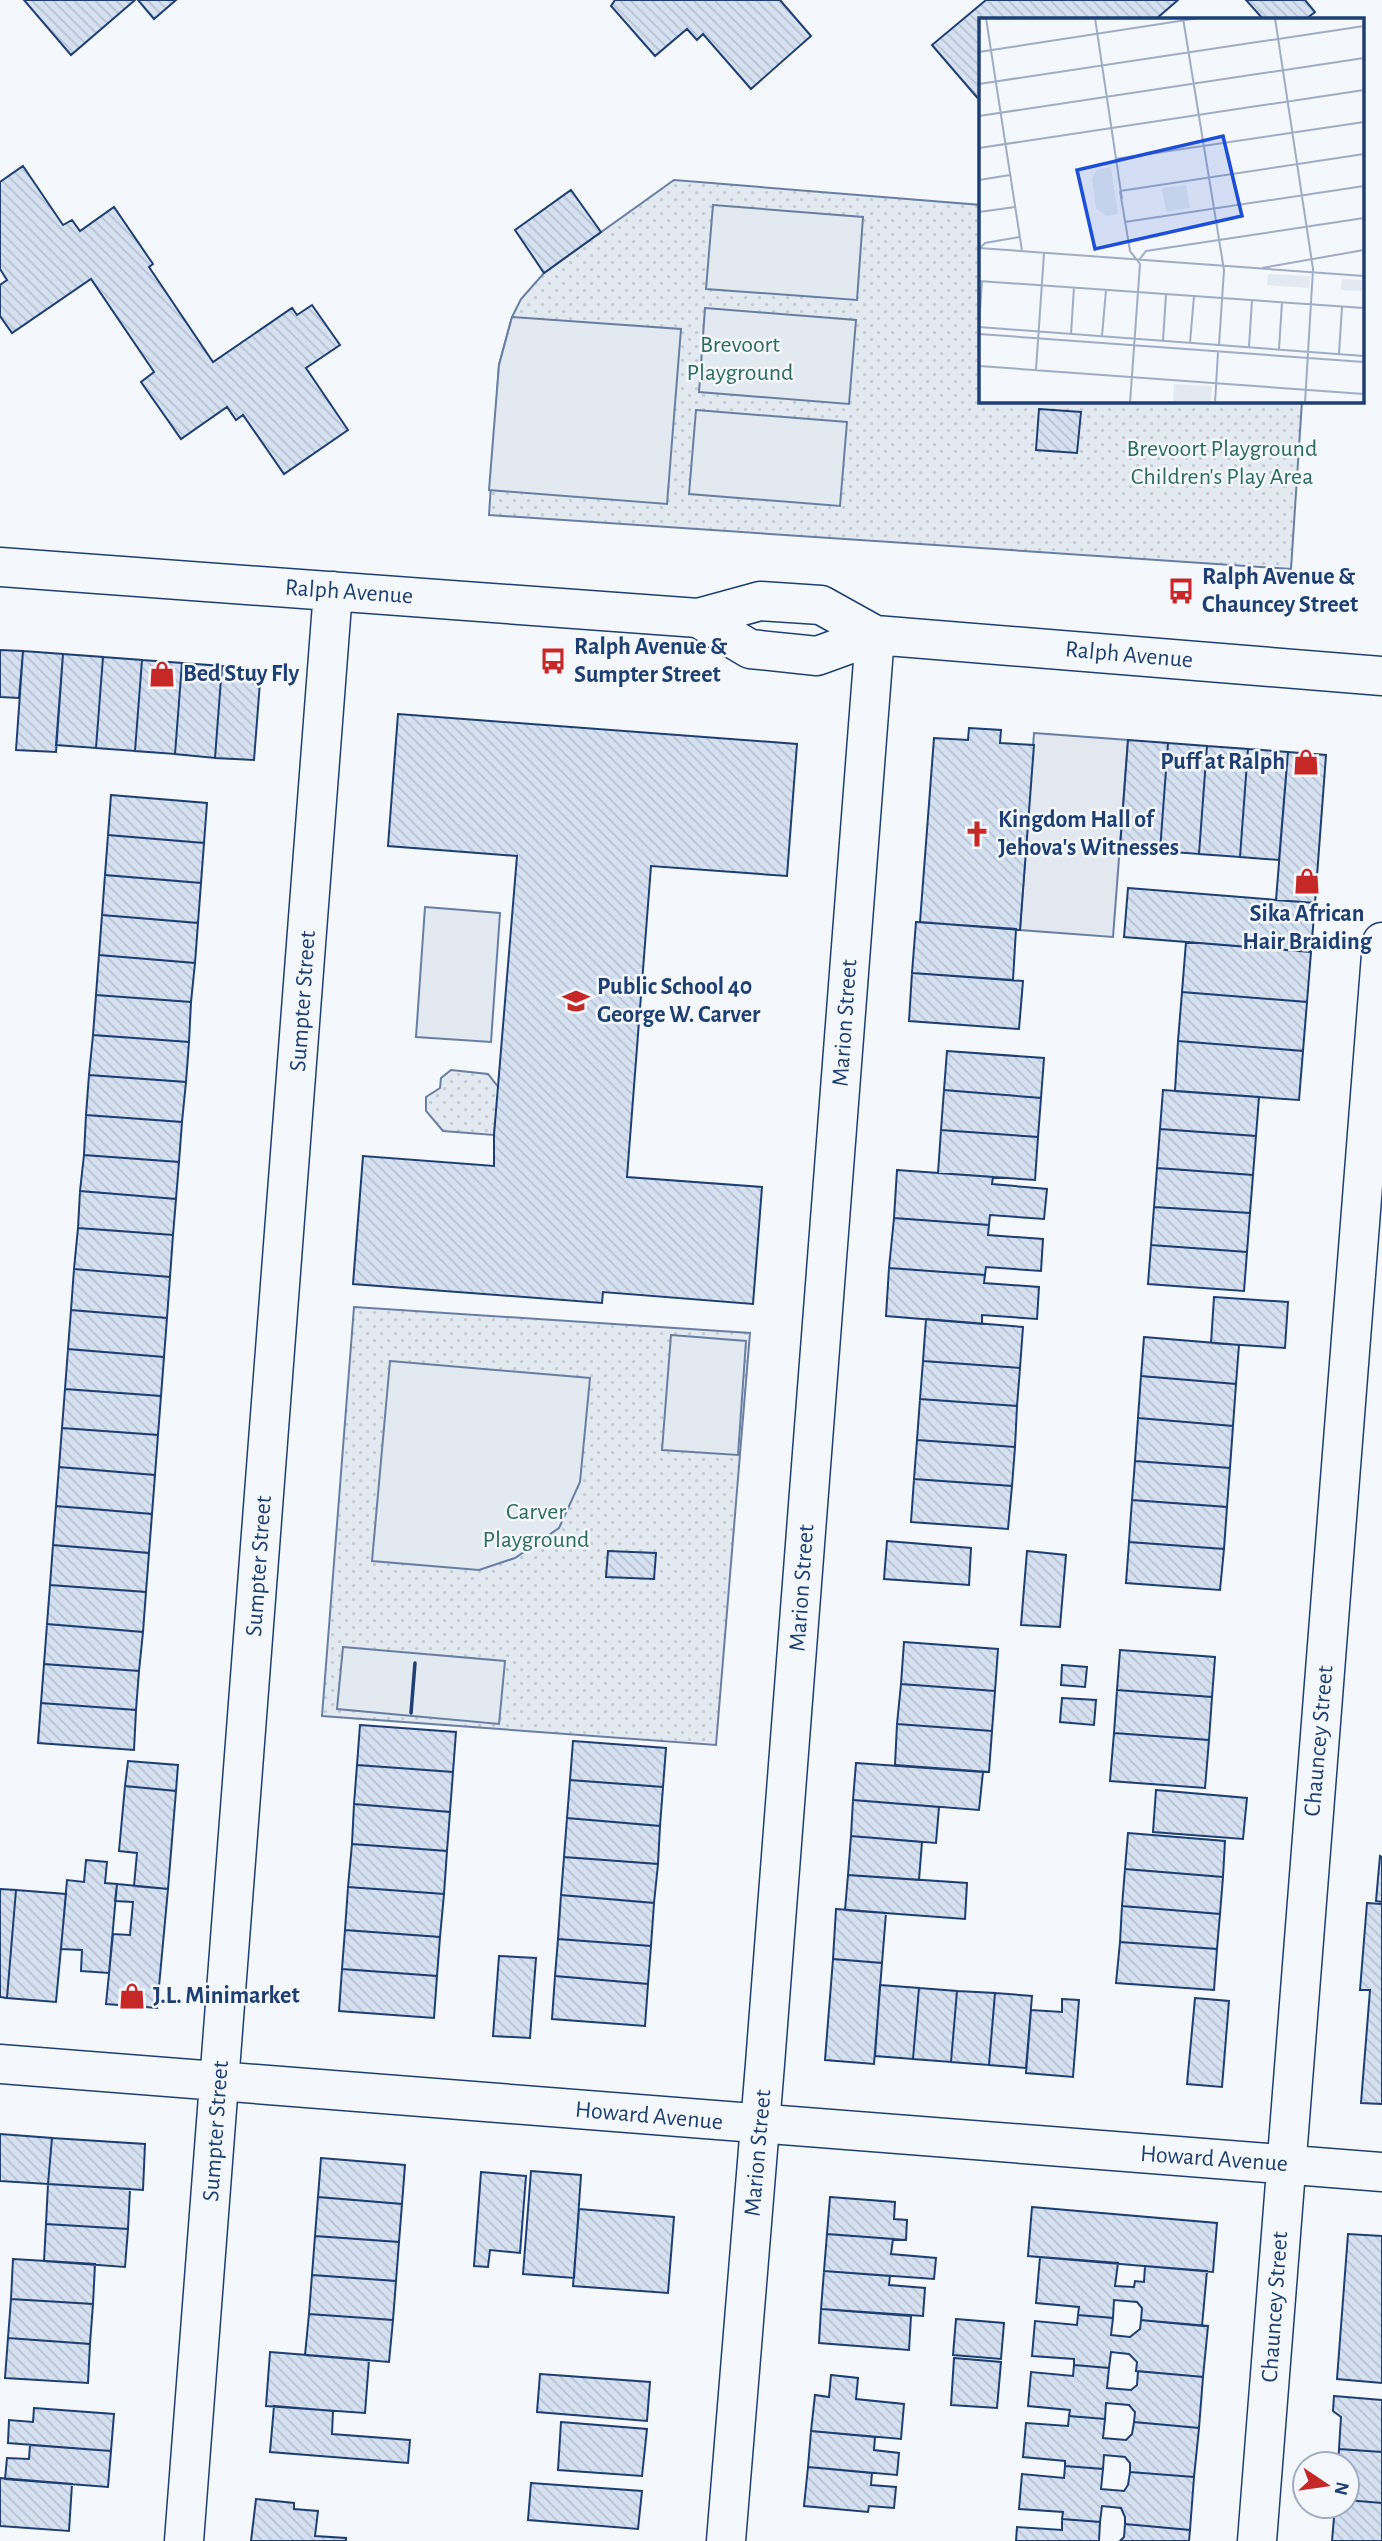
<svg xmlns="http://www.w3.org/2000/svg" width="1382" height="2541" font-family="'Alegreya Sans',sans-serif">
	<defs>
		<pattern id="grass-dots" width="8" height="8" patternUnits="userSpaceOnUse" patternTransform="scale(1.75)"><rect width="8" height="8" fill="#e3e9f0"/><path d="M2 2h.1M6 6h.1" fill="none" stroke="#c2c9d1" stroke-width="1.8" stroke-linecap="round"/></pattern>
		<pattern id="building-back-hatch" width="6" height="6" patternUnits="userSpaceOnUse" patternTransform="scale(1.75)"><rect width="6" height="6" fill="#d5e0f0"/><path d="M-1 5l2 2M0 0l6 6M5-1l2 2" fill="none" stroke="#b6c1d1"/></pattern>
	</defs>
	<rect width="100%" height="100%" fill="#f4f7fb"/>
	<path fill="url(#grass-dots)" stroke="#687fa3" stroke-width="2" d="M674 180 981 205V401H1302L1291 569 489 515 499 365 512 317 521 299 544 273Z
		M451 1070 488 1074 499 1088 494 1135 443 1131 426 1111V1097L440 1088 441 1078Z
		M354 1307 750 1333 716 1745 322 1716Z"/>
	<path fill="#e3e9f0" stroke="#687fa3" stroke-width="2" d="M713 205 863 217 857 300 706 289Z
		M705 308 856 320 849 404 699 392Z
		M512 317 681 329 667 504 489 490 499 365Z
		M696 410 847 422 840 506 689 494Z
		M425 907 500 913 491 1042 416 1037Z
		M671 1335 746 1341 738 1455 662 1450Z
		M390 1361 590 1378 580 1482 559 1528 515 1558 479 1570 372 1561Z
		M343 1647 505 1661 499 1724 337 1709Z"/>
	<path fill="#e3e8f0" stroke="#687fa3" stroke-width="2" d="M1034 733 1128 740 1113 937 1020 930Z"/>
	<path fill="url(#building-back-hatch)" stroke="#1d3f73" stroke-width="2" d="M24 0H135L71 55Z
		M138 0H176L154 19Z
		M615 0H780L811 36 751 89 703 34 697 40 687 29 655 56 611 6Z
		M986 0H1178L1156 19H981V102L932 45Z
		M1246 0H1305L1315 12 1306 19H1263Z
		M23 166 63 225 72 220 80 231 114 207 153 264 149 267 213 362 292 308 297 315 312 305 340 345 306 368 348 430 284 474 243 415 236 420 227 407 181 439 141 382 154 372 91 279 12 333 0 316V285L7 280 0 269V182Z
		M571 190 601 232 544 273 515 230Z
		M1039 409 1081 412 1077 453 1036 450Z
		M0 650 23 651 19 698 0 697Z
		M23 651 63 654 56 752 16 750Z
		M63 654 103 657 96 748 56 745Z
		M103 657 142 660 135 751 96 748Z
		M142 660 182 663 175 754 135 751Z
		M182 663 222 666 215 758 175 754Z
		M222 666 261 669 254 760 215 758Z
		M398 714 797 744 787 876 651 866 627 1177 762 1187 753 1304 603 1292 602 1303 353 1284 363 1156 494 1166V1135L517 856 388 846Z
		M969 728 1001 730 1000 743 1034 745 1020 930 920 922 934 738 968 740Z
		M1128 740 1168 743 1160 851 1120 848Z
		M1168 743 1207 746 1199 854 1160 851Z
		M1207 746 1248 749 1240 857 1199 854Z
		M1248 749 1288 752 1279 860 1240 857Z
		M1288 752 1326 755 1315 903 1276 900Z
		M111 795 207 803 204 843 108 835Z
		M108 835 204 843 201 883 105 875Z
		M105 875 201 883 198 923 102 915Z
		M1128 888 1315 903 1311 952 1124 937Z
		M102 915 198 923 195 963 99 955Z
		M916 922 1016 929 1013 980 912 973Z
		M1186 942 1311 952 1307 1002 1182 992Z
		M99 955 195 963 191 1002 96 995Z
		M912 973 1023 981 1019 1029 909 1021Z
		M1182 992 1307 1002 1303 1051 1178 1041Z
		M96 995 191 1002 189 1042 93 1035Z
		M93 1035 189 1042 186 1082 89 1075Z
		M1178 1041 1303 1051 1299 1100 1175 1091Z
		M947 1051 1044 1058 1041 1098 944 1090Z
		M89 1075 186 1082 182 1122 86 1115Z
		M944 1090 1041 1098 1038 1137 941 1130Z
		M1163 1090 1259 1097 1256 1136 1160 1129Z
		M86 1115 182 1122 179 1162 84 1155Z
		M1160 1129 1256 1136 1253 1175 1157 1168Z
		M941 1130 1038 1137 1035 1180 938 1173Z
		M84 1155 179 1162 176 1199 80 1191Z
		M1157 1168 1253 1175 1250 1213 1154 1207Z
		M897 1170 993 1177 992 1184 1047 1189 1044 1219 990 1215 989 1225 894 1218Z
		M80 1191 176 1199 173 1235 78 1228Z
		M1154 1207 1250 1213 1247 1252 1151 1245Z
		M894 1218 989 1225 988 1235 1043 1239 1041 1271 986 1267 985 1275 889 1268Z
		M78 1228 173 1235 170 1277 74 1269Z
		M1151 1245 1247 1252 1244 1291 1148 1284Z
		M889 1268 985 1275 984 1283 1039 1287 1037 1319 982 1315V1324L886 1316Z
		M74 1269 170 1277 167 1318 71 1310Z
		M1214 1297 1288 1302 1285 1348 1211 1343Z
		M71 1310 167 1318 164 1357 68 1349Z
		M926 1319 1023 1327 1020 1368 923 1361Z
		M1144 1337 1239 1345 1236 1384 1141 1376Z
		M68 1349 164 1357 161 1396 65 1389Z
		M923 1361 1020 1368 1017 1406 920 1399Z
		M1141 1376 1236 1384 1233 1426 1138 1418Z
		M65 1389 161 1396 158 1435 62 1428Z
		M920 1399 1017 1406 1015 1447 917 1440Z
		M1138 1418 1233 1426 1230 1468 1135 1461Z
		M62 1428 158 1435 155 1475 59 1467Z
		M917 1440 1015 1447 1012 1486 914 1479Z
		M1135 1461 1230 1468 1227 1507 1132 1500Z
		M59 1467 155 1475 152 1514 56 1506Z
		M914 1479 1012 1486 1008 1529 911 1522Z
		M1132 1500 1227 1507 1224 1549 1129 1542Z
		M56 1506 152 1514 149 1553 53 1545Z
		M887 1541 971 1548 969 1585 884 1579Z
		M1129 1542 1224 1549 1220 1590 1126 1583Z
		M53 1545 149 1553 146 1592 50 1585Z
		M608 1551 656 1553 654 1579 606 1577Z
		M1027 1551 1066 1555 1060 1627 1021 1625Z
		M50 1585 146 1592 143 1632 47 1624Z
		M47 1624 143 1632 139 1671 44 1664Z
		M904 1642 998 1649 995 1691 901 1684Z
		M1120 1650 1215 1657 1212 1697 1117 1690Z
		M44 1664 139 1671 136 1710 41 1703Z
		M1062 1665 1087 1667 1085 1687 1061 1685Z
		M901 1684 995 1691 992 1731 897 1724Z
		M1117 1690 1212 1697 1209 1740 1114 1733Z
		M1062 1698 1096 1700 1094 1725 1060 1722Z
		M41 1703 136 1710 134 1750 38 1743Z
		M897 1724 992 1731 989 1772 895 1765Z
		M360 1725 456 1732 453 1772 357 1765Z
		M1114 1733 1209 1740 1205 1788 1110 1781Z
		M573 1741 666 1748 663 1787 570 1780Z
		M128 1761 178 1765 176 1791 125 1786Z
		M856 1763 983 1772 979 1810 853 1800Z
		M357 1765 453 1772 450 1812 354 1804Z
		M570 1780 663 1787 660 1826 567 1818Z
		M125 1786 176 1791 168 1889 134 1886 137 1853 119 1851Z
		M1156 1790 1247 1798 1243 1839 1153 1832Z
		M853 1800 939 1807 936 1843 851 1836Z
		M354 1804 450 1812 447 1851 352 1844Z
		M567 1818 660 1826 658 1864 564 1857Z
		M1128 1833 1225 1841 1223 1877 1125 1869Z
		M851 1836 922 1842 919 1880 848 1875Z
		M352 1844 447 1851 444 1894 348 1887Z
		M1380 1856 1382 1857V1902L1376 1901Z
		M564 1857 658 1864 654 1903 561 1895Z
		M86 1860 107 1862 105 1883 117 1884 109 1973 81 1971 82 1950 61 1949 67 1880 84 1882Z
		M1125 1869 1223 1877 1220 1914 1122 1906Z
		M848 1875 967 1883 965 1919 845 1910Z
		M117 1884 168 1889 157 2008 106 2004 113 1934 130 1935 133 1902 115 1901Z
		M348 1887 444 1894 440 1937 345 1930Z
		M0 1889 16 1890 7 1998 0 1997Z
		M16 1890 66 1894 56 2002 7 1998Z
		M561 1895 654 1903 651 1946 558 1939Z
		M1367 1903 1382 1904V2104L1361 2103 1370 1990H1360Z
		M1122 1906 1220 1914 1217 1949 1120 1942Z
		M836 1909 886 1913 882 1963 833 1959Z
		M345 1930 440 1937 437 1976 342 1969Z
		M558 1939 651 1946 648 1984 555 1976Z
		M1120 1942 1217 1949 1214 1990 1116 1983Z
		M499 1956 536 1958 530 2038 493 2036Z
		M833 1959 882 1963 874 2064 825 2060Z
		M342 1969 437 1976 434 2018 339 2011Z
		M555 1976 648 1984 645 2026 552 2019Z
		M880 1985 919 1988 913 2059 875 2056Z
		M919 1988 957 1991 951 2062 913 2059Z
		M957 1991 995 1993 989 2065 951 2062Z
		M995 1993 1032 1996 1026 2068 989 2065Z
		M1195 1998 1229 2001 1222 2087 1187 2084Z
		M1062 1999 1079 2000 1073 2077 1026 2073 1031 2010 1062 2012Z
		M0 2134 52 2138 48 2184 0 2181Z
		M52 2138 145 2144 143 2190 48 2184Z
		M321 2158 405 2165 402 2204 318 2197Z
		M531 2171 581 2175 574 2278 523 2274Z
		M481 2172 526 2176 520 2253 490 2250 488 2267 474 2266Z
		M48 2184 130 2189 128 2229 46 2224Z
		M318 2197 402 2204 399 2242 315 2236Z
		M830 2197 895 2202 894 2219 907 2220 906 2240 827 2234Z
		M1032 2207 1217 2223 1213 2272 1028 2256Z
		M579 2209 674 2217 668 2293 573 2286Z
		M46 2224 128 2229 125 2267 44 2261Z
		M827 2234 893 2239 891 2254 936 2258 934 2279 824 2271Z
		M1348 2234 1382 2236V2383L1337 2379Z
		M315 2236 399 2242 396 2281 312 2275Z
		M1040 2257 1118 2263 1115 2286 1134 2287 1135 2281 1144 2282 1145 2266 1207 2271 1202 2326 1141 2320 1142 2308 1137 2302 1114 2300 1113 2318 1078 2315 1079 2307 1036 2303Z
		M13 2259 95 2264 93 2304 11 2299Z
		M824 2271 890 2276 889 2285 925 2288 923 2316 821 2309Z
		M312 2275 396 2281 393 2320 309 2314Z
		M11 2299 93 2304 90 2344 8 2338Z
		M821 2309 911 2316 909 2350 819 2343Z
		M309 2314 393 2320 389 2362 305 2355Z
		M1078 2315 1113 2318 1111 2335 1130 2337 1140 2329 1141 2320 1208 2326 1203 2377 1136 2371 1137 2362 1129 2354 1111 2352 1109 2368 1074 2365V2359L1032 2356 1035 2321 1077 2325Z
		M956 2319 1004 2323 1001 2359 953 2355Z
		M8 2338 90 2344 88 2383 5 2378Z
		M270 2352 369 2360 365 2413 266 2406Z
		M954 2358 1001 2362 997 2408 951 2405Z
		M1074 2365 1109 2368 1107 2388 1131 2390 1137 2385 1138 2371 1203 2377 1199 2428 1134 2422 1135 2412 1129 2405 1106 2403 1105 2419 1069 2416 1070 2410 1028 2406 1031 2372 1073 2376Z
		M540 2374 650 2382 647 2421 537 2412Z
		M831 2375 858 2378 856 2399 904 2404 901 2439 811 2431 815 2395 829 2397Z
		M1334 2396 1382 2400V2452L1339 2449 1341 2417 1333 2411Z
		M274 2406 333 2411 332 2434 410 2440 408 2463 270 2452Z
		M34 2408 114 2414 111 2451 8 2443 9 2420 33 2422Z
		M1069 2416 1105 2419 1103 2438 1126 2440 1132 2434 1134 2422 1199 2428 1194 2477 1130 2472V2463L1125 2457 1104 2455 1103 2469 1065 2466V2461L1023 2457 1026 2423 1068 2426Z
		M561 2422 647 2429 642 2476 558 2470Z
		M811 2431 875 2437 874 2450 899 2453 897 2475 808 2467Z
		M30 2445 111 2451 108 2487 5 2479 7 2458 29 2459Z
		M1339 2449 1382 2452V2503L1347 2500V2464H1338Z
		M1065 2466 1103 2469 1101 2489 1124 2491 1128 2485 1130 2472 1194 2477 1190 2530 1125 2524V2517L1121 2508 1102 2506 1100 2522 1062 2519 1063 2512 1019 2509 1022 2474 1064 2478Z
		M808 2467 872 2473 871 2485 896 2487 894 2508 869 2506 868 2512 804 2506Z
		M0 2478 72 2484 69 2531 0 2526Z
		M531 2483 642 2491 638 2529 528 2520Z
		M256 2499 294 2503V2509L318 2511 315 2536 346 2538V2541H251Z
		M1347 2500 1382 2503V2541H1332L1335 2506H1347Z
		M1062 2519 1100 2522 1099 2541H1016L1017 2527 1062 2530Z
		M1125 2524 1190 2530 1189 2541H1120L1124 2537Z"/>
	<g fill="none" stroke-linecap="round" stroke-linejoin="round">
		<g stroke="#1d3f73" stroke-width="41">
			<path id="minor" d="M0 567 698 618 760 601 821 605 875 635
				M698 618 750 649 817 656 875 635 1382 676
				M0 2064 1382 2172
				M184 2541 333 591
				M726 2541 765 2064 875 635
				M1257 2541 1382 942"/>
		</g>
		<use href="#minor" stroke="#f4f7fb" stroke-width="38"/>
		<path stroke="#1d3f73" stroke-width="3.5" d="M411 1713 415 1663"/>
	</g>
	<defs>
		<g id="bus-bare" transform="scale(2.1)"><path d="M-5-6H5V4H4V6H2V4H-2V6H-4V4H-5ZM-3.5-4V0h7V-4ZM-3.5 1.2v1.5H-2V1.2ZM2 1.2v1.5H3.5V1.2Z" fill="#c62828" stroke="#f4f7fb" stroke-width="2.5" paint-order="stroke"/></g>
		<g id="shop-bare" transform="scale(2.1)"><path d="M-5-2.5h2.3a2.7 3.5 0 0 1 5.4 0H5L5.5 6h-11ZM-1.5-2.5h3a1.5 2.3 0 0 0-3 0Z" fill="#c62828" stroke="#f4f7fb" stroke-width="2.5" paint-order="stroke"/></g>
		<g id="church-bare" transform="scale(2.1)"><path d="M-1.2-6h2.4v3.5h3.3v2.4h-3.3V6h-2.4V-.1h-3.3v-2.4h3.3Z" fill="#c62828" stroke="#f4f7fb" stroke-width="2.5" paint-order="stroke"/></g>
		<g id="school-bare" transform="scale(2.1)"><path d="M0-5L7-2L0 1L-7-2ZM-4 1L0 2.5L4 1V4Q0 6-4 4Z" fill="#c62828" stroke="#f4f7fb" stroke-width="2.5" paint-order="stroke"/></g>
	</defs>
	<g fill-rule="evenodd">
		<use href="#bus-bare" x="1181" y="591"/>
		<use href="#bus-bare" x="553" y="661"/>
		<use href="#shop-bare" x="162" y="674"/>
		<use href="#shop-bare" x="1306" y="762"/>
		<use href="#church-bare" x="977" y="834"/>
		<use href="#shop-bare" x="1307" y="881"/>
		<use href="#school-bare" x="576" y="1001"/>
		<use href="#shop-bare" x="132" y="1996"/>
	</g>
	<g text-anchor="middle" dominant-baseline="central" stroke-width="5" stroke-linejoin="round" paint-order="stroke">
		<g font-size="24" fill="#2c6c60" stroke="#f4f7fb">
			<text x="740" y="345">Brevoort<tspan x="740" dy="28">Playground</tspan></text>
			<text x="1222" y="449">Brevoort Playground<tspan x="1222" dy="28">Children's Play Area</tspan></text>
			<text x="536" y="1512">Carver<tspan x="536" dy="28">Playground</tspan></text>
		</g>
		<g font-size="24" font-weight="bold" fill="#1d3f73" stroke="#f4f7fb" text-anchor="start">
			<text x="1202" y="577">Ralph Avenue &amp;<tspan x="1202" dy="28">Chauncey Street</tspan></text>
			<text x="574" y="647">Ralph Avenue &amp;<tspan x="574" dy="28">Sumpter Street</tspan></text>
			<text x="183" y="674">Bed Stuy Fly</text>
			<text x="1285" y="762" text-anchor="end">Puff at Ralph</text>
			<text x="998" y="820">Kingdom Hall of<tspan x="998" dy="28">Jehova's Witnesses</tspan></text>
			<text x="1307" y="914" text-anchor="middle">Sika African<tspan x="1307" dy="28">Hair Braiding</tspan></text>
			<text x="597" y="987">Public School 40<tspan x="597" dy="28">George W. Carver</tspan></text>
			<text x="153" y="1996">J.L. Minimarket</text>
		</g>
		<g font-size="24" fill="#1d3f73" stroke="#f4f7fb">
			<text transform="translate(349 592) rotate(4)">Ralph Avenue</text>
			<text transform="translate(1129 655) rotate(5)">Ralph Avenue</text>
			<text transform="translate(303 1001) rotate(-86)">Sumpter Street</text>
			<text transform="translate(845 1023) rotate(-86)">Marion Street</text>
			<text transform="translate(259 1566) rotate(-86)">Sumpter Street</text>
			<text transform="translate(802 1588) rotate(-86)">Marion Street</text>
			<text transform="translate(1319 1741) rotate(-85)">Chauncey Street</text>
			<text transform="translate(649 2116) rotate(5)">Howard Avenue</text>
			<text transform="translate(216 2131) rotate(-86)">Sumpter Street</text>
			<text transform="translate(758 2153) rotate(-85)">Marion Street</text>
			<text transform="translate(1214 2159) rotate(4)">Howard Avenue</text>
			<text transform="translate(1275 2307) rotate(-86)">Chauncey Street</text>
		</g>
	</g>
	<g transform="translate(979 18)">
		<rect width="385" height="385" fill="#f4f7fb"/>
		<path d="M132 149 139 196 127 198 117 190 113 160 118 152ZM207 167 211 190 187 194 183 170ZM289 256 331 258 330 270 288 267ZM363 261 385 262V273L362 272ZM195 366 233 368 232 385H194Z" fill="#e3e9f0"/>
		<path fill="none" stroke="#9eadc5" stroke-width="2" d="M7 0 43 233M116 0 143 181M204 0 245 252 240 327M296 0 334 251 326 385M0 34 220 0M0 66 385 8M0 98 385 40M0 130 385 72M136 141 385 104M0 162 31 157M141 173 385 136M141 173 151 233 161 246 151 385M0 194 36 189M146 204 385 168M0 230 385 258M1 230 6 225 41 219M160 242 167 233 385 200M283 250 385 232M0 263 385 290M0 309 3 263M0 309 385 338M0 316 385 344M92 316 95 269M123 318 127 272M184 323 187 276M211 325 215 278M270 329 273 282M300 331 303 284M360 336 363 289M0 348 385 376M57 352 65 235M236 385 239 334"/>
		<path fill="#1d4ed8" fill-opacity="0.15" stroke="#1d4ed8" stroke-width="3.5" d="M244 118 263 198 116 231 98 152Z"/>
		<rect width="385" height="385" fill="none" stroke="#1d3f73" stroke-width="3.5"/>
	</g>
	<g transform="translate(1326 2485) rotate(103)"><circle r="33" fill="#f4f7fb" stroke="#9eadc5" stroke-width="2"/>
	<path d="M0-5L12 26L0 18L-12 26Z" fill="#c62828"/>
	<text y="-10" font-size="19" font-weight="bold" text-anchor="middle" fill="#1d3f73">N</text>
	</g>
</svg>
